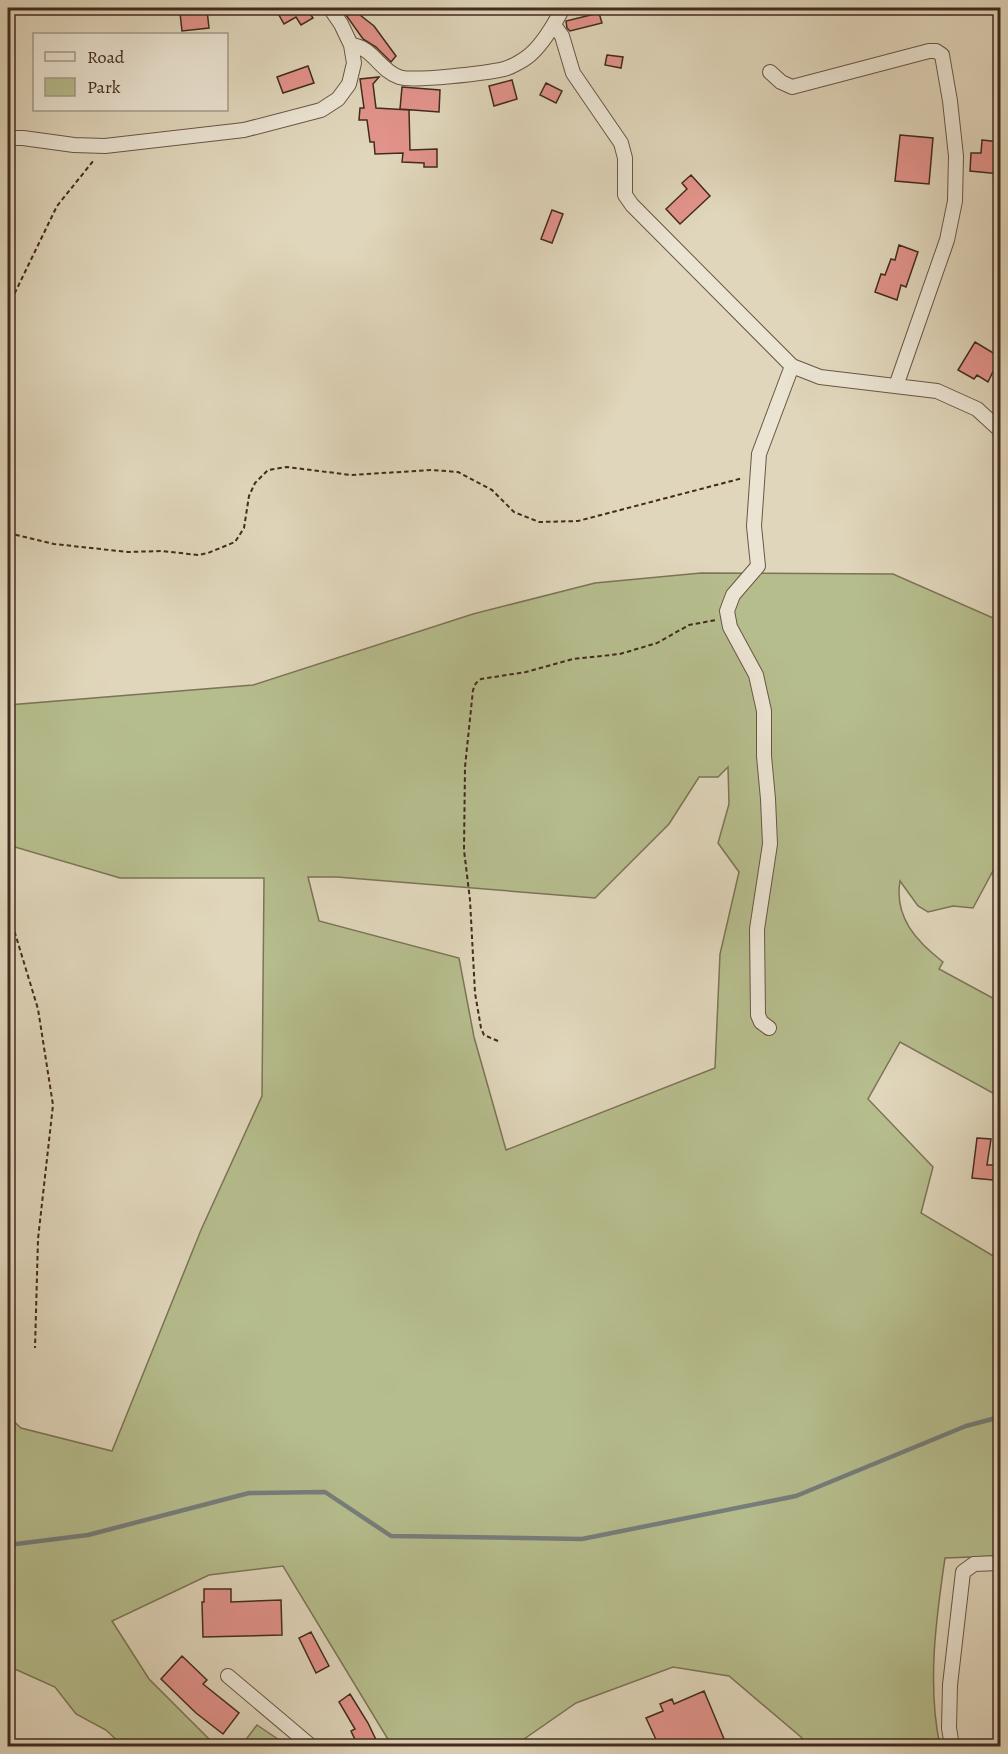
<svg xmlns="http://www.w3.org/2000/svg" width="1008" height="1754" font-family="Alegreya,serif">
	<rect width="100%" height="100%" fill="#e0d6bb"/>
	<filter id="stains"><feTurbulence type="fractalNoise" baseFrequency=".00333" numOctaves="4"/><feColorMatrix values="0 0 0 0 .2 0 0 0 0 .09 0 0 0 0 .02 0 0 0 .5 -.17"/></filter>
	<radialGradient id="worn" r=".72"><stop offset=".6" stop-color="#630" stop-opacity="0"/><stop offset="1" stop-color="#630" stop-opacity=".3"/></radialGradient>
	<path fill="#b6bd8d" stroke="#7c7456" stroke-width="1.5" fill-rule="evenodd" d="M701 573 893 574 1000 621V869H994L973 908 953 906 928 912 918 906 900 881C894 917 916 941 943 962L939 969 1000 1002V1097L900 1042 868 1099 933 1167 921 1213 1000 1260V1556L945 1558C936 1619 927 1685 940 1746H808L801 1737 729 1676 673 1667 576 1703 514 1746H392L283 1566 209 1575 112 1621 149 1679 216 1746H123L106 1730 76 1714 55 1687 8 1666V1416L21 1428 112 1451 201 1230 262 1096 264 878H120L8 845V705L253 685 473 614 595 583ZM728 767 729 804 718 843 739 872 720 954 715 1068 506 1150 474 1037 459 958 319 921 308 877H337L595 898 669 824 699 777H718Z
		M257 1725 288 1746H241Z"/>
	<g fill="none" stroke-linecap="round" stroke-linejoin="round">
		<path stroke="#767e7c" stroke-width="4.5" d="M8 1545 88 1535 249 1493 325 1492 391 1536 582 1539 796 1496 966 1426 1000 1417"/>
	</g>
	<path fill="#e2938b" stroke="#422b1e" stroke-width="1.5" d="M275 8H313L308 10 313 18 301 25 296 17 284 24Z
		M341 8H351L374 26 396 56 391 62 376 47 363 39Z
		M207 10 209 28 182 31 180 13Z
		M599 13 602 23 570 31 567 28 566 21Z
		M607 55 623 57 621 68 605 65Z
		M308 66 314 83 283 93 277 77Z
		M379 77 373 84 376 108 409 110 410 150 437 149V167H424V163L402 162 403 153 375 154 374 142H370L367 120H359L360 108H364L360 79Z
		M512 80 517 99 494 106 489 86Z
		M546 83 562 91 556 103 540 95Z
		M402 87 440 90 439 112 400 109Z
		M900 135 933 138 929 184 895 181Z
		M982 140 1000 142V174L970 171 971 153H981Z
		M691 175 710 196 680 224 666 209 687 189 682 183Z
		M552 210 563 214 552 243 541 239Z
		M899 245 918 252 906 287 901 285 897 300 875 292 881 274 885 275 891 259 895 260Z
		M975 342 1000 357 988 382 977 375 974 379 958 370Z
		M977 1138 991 1139 987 1165H995L993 1180 972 1178Z
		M204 1589H231V1602L281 1600 282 1635 203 1637 202 1602H204Z
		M311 1632 329 1666 316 1673 299 1638Z
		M182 1656 207 1680 203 1684 239 1713 223 1734 196 1713 161 1679Z
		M704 1691 727 1746H659L646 1718 663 1711 660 1704 672 1699 674 1704Z
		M350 1694 368 1723 379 1746H358L351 1731 355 1729 339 1702Z"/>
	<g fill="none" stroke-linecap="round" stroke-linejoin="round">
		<g stroke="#6a5645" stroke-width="16">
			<path id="minor" d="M554 25 562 36 573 73 621 143 625 158V195L632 205 792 366 820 377 937 391 977 409 1000 430
				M351 45C373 47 379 70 399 77 413 82 487 73 504 69 512 67 526 59 532 53 545 41 555 23 563 8
				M770 72 781 82 792 87 929 51H936L942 55 950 101 956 156 955 201 947 240 896 386
				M8 138H23L74 145 105 146 244 130 321 110 338 99 349 84 354 63 351 45 341 24 330 8
				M769 1028 761 1022 758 1015 757 929 770 844 768 799 764 756V711L756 675 730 627 727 611 733 595 758 566 754 526 759 454 792 366
				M228 1676 311 1746
				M952 1746 949 1728 950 1685 963 1572 974 1564 1000 1563"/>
		</g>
		<path stroke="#422b1e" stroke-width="2" stroke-dasharray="4.5 3" stroke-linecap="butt" d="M8 307 57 206 94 160
			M8 533 54 544 128 552 162 551 198 555 208 553 235 542 244 528 249 496 255 483 268 470 287 467 351 475 432 470 458 472 492 490 514 512 539 522 578 521 743 478
			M8 910 38 1009 53 1105 38 1239 35 1348
			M498 1041 484 1035 481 1028 475 993 470 900 464 850 465 767 473 690 476 683 481 679 526 672 573 659 620 654 657 643 689 625 716 620"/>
		<use href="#minor" stroke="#ebe4d3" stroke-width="14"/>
	</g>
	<rect width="1008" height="1754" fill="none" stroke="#e0d6bb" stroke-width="30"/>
	<rect x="9" y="9" width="990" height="1736" fill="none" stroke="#422b1e" stroke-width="3"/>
	<rect x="15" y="15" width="978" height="1724" fill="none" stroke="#422b1e" stroke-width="1.5"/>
	<rect x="33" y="33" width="195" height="78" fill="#ebe4d3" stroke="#a79a8b" stroke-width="1.5"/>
	<rect x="45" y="52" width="30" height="9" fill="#ebe4d3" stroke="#a79a8b" stroke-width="1.5"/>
	<text x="87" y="63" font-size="18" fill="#422b1e">Road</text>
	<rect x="45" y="78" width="30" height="18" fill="#b6bd8d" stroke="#a79a8b" stroke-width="1.5"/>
	<text x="87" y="93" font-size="18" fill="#422b1e">Park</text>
	<rect width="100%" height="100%" filter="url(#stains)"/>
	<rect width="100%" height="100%" fill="url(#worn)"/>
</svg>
